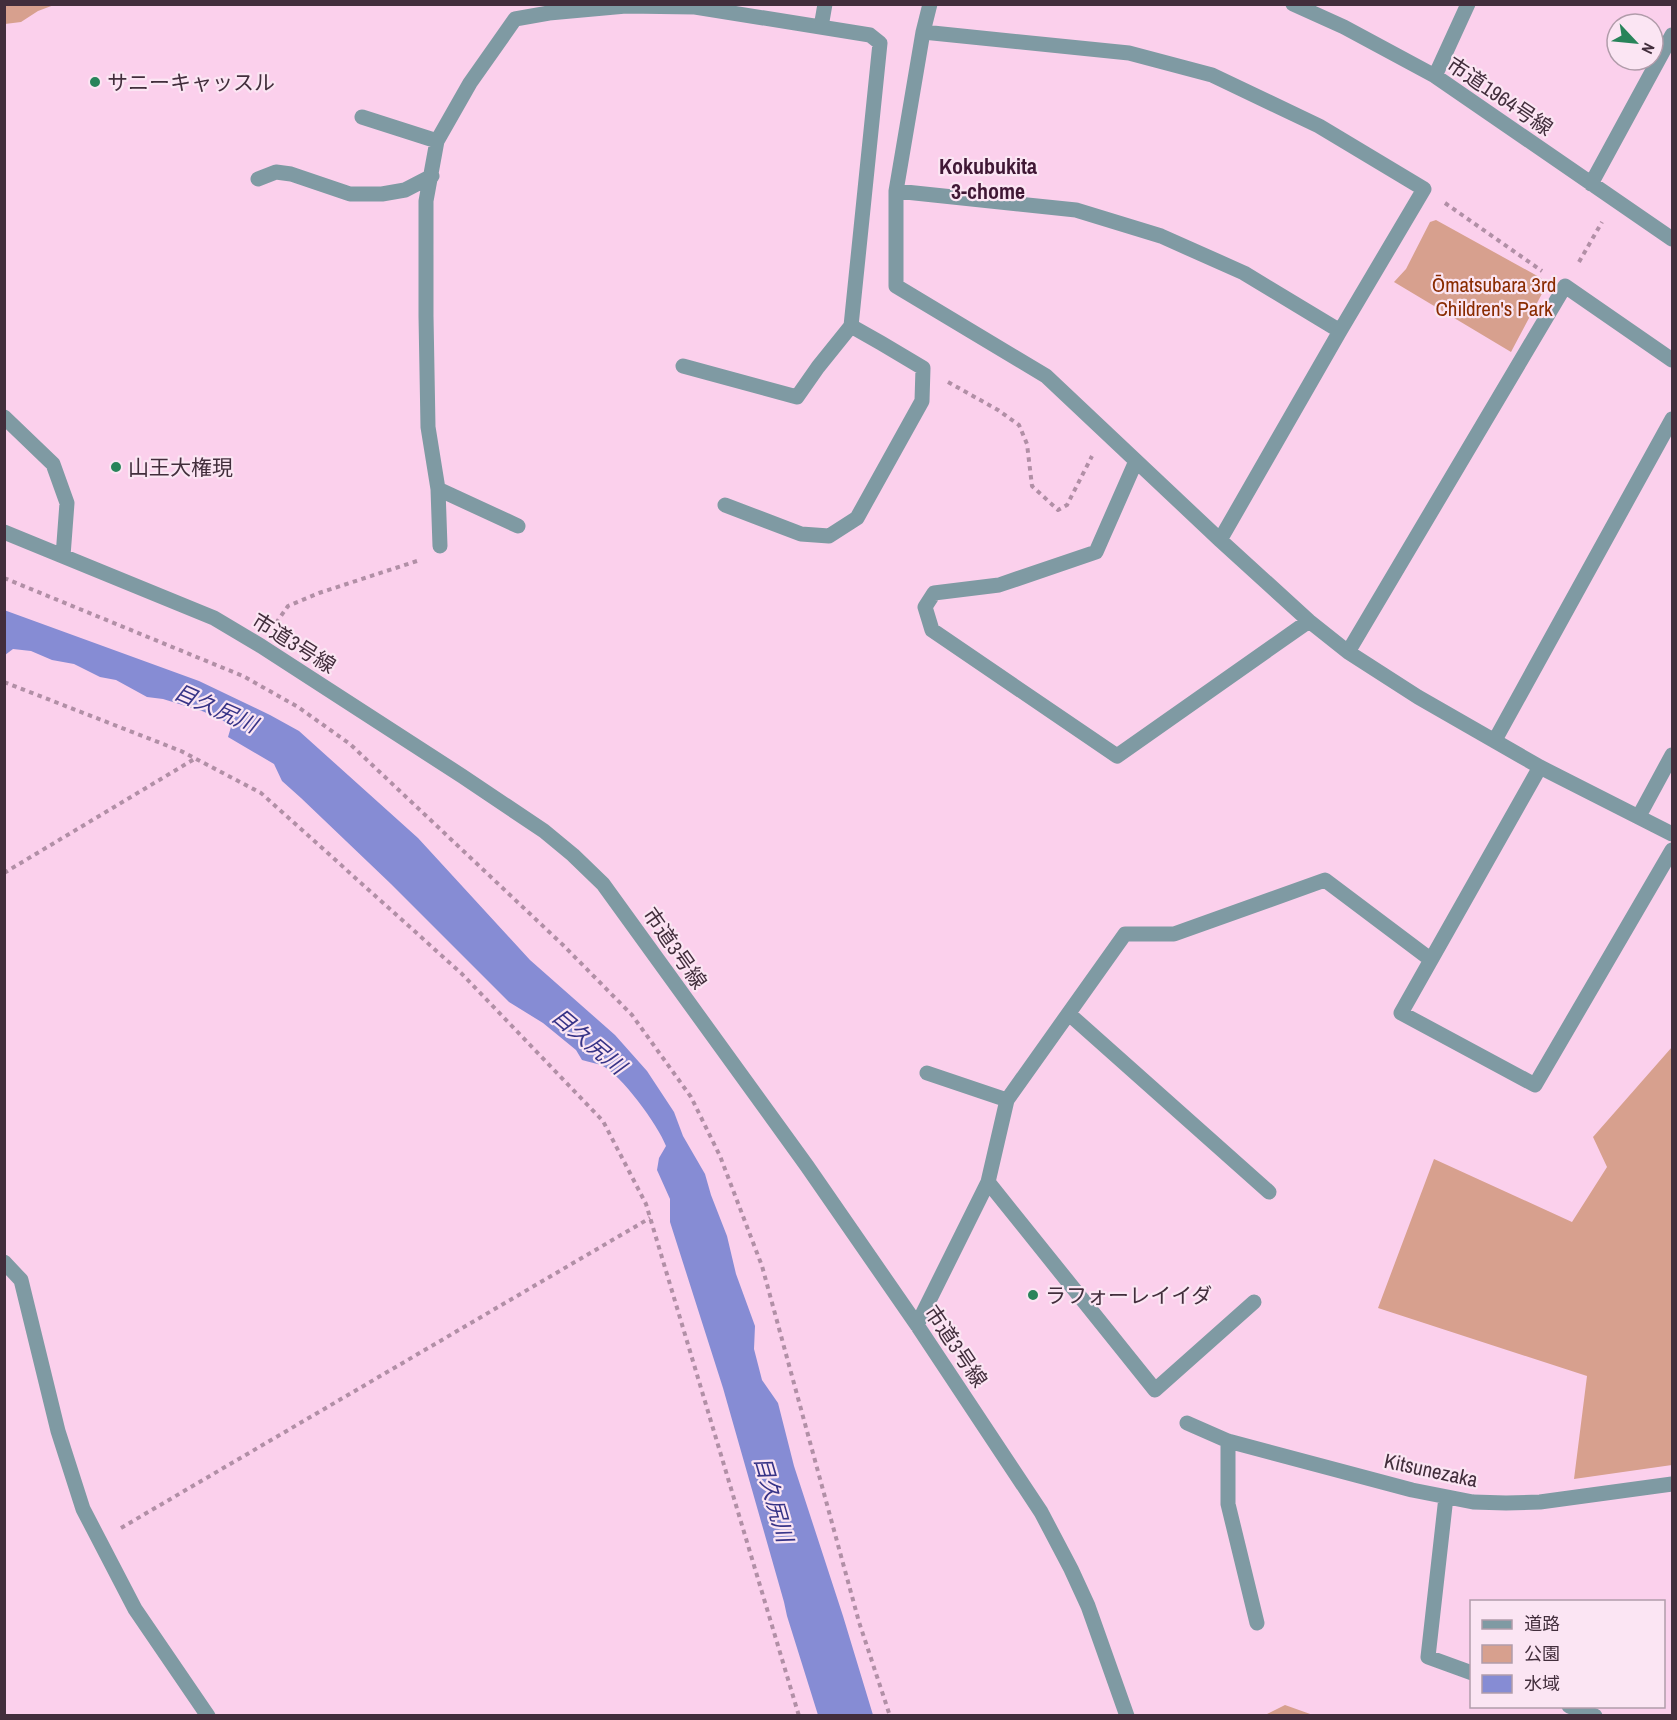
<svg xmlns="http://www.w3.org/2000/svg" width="1677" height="1720" font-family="'Archivo Narrow','Noto Sans JP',sans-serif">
	<rect width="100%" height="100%" fill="#fbd0ec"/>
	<path fill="#d7a08e" d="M4 5 5 4 54 5 38 11 21 22 5 24Z
		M1436 220 1541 278 1545 288 1511 352 1394 282 1406 269 1430 222Z
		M1672 1047V1465L1574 1479 1587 1376 1378 1308 1434 1159 1572 1222 1607 1167 1593 1137Z
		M1285 1705 1313 1715H1265Z"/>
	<path fill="#868cd4" d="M4 610 199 681 270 715 299 731 418 838 530 960 615 1035 647 1071 674 1112 683 1136 705 1174 711 1195 727 1236 736 1274 755 1326 754 1349 762 1380 778 1403 794 1466 843 1616 873 1715H818L787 1616 784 1602 723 1388 670 1222V1199L657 1170 659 1158 666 1146C658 1125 621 1074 601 1065 595 1063 588 1062 582 1060L576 1050 543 1023 509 1002 391 884 301 798 282 781 274 764 228 737 231 727 221 719 202 711 163 699 147 697 116 680 100 677 74 664 52 660 31 651 13 649 5 655Z"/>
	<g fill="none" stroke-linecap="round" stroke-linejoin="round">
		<path stroke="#b18fa6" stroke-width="4" stroke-dasharray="4.5 4.5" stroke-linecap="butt" d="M1445 203 1542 271
			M1579 262 1602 222
			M948 382 998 410 1019 425 1027 444 1032 486 1058 510 1067 505 1092 456
			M4 578 243 676 298 707 350 744 563 945 632 1015 691 1097 720 1156 762 1266 859 1622 890 1716
			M276 623 288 606 319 593 420 560
			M4 682 181 751 261 793 461 973 603 1121 646 1204 799 1716
			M4 873 196 758
			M121 1528 650 1218"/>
		<path stroke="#7f9aa3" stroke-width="15" d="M930 4 923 32 896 191V286L1046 376 1220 540 1309 621 1348 652 1418 697 1540 767 1672 834
			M1293 4 1344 27 1435 76 1672 239
			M821 27 825 4
			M923 32 1129 53 1212 75 1319 126 1424 189 1340 331 1220 540
			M1435 76 1468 4
			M362 117 437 141
			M258 179 276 172 291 174 350 194H382L405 190 432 176
			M1591 184 1672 35
			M896 191 1076 210 1161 236 1244 273 1340 331
			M4 417 53 464 67 503 63 556
			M1136 461 1096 552 999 585 934 593 925 607 932 630 1117 756 1309 621
			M438 489 518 526
			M725 505 801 534 829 536 857 518 922 401 923 368 881 343 851 326
			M4 532 214 618 261 646 462 776 544 831 573 855 603 884 807 1166 917 1325 1041 1512 1071 1569 1088 1606 1127 1716
			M440 546 438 489 428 427 426 316V201L437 141 470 83 515 19 549 13 626 6 695 7 870 35 880 43 851 326 818 367 797 397 683 366
			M1348 652 1565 286 1672 360
			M1495 740 1672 419
			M1540 767 1401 1013 1535 1085 1672 850
			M1639 816 1672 755
			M1069 1014 1269 1192
			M927 1073 1007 1100
			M988 1182 1155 1390 1254 1302
			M4 1262 21 1280 58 1431 83 1509 135 1609 208 1716
			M917 1325 988 1182 1007 1100 1125 934H1174L1325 880 1430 959
			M1187 1423 1228 1441 1412 1490 1473 1502 1506 1503 1540 1502 1672 1484
			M1228 1441V1504L1257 1623
			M1446 1497 1428 1657 1472 1673
			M1569 1706 1595 1716"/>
	</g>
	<g fill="#28845a" stroke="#fbe5f3" stroke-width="2">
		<circle cx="95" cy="82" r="6"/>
		<circle cx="116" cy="467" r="6"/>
		<circle cx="1033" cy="1295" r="6"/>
	</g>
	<g text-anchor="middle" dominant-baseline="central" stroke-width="4.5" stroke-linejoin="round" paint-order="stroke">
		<g font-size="21" fill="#422e3c" stroke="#fbe5f3" text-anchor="start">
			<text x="107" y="82">サニーキャッスル</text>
			<text x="128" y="467">山王大権現</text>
			<text x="1045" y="1295">ラフォーレイイダ</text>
		</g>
		<g font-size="21" fill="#422e3c" stroke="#fbe5f3">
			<text transform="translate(1500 96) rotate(34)">市道1964号線</text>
			<text transform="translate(294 643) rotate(32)">市道3号線</text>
			<text transform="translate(675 948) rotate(55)">市道3号線</text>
			<text transform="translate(956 1346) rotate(56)">市道3号線</text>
			<text transform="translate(1431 1470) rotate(12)">Kitsunezaka</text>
		</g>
		<g font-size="21" fill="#892b00" stroke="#fbe5f3">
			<text x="1494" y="284">Ōmatsubara 3rd<tspan x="1494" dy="24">Children's Park</tspan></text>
		</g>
		<g font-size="22" font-weight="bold" fill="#401835" stroke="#fbe5f3">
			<text x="988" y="166">Kokubukita<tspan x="988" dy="25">3-chome</tspan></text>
		</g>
		<g font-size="22" font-style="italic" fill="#373487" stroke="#fbe5f3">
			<text transform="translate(216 708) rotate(24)">目久尻川</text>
			<text transform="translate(589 1041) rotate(40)">目久尻川</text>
			<text transform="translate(774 1499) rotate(74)">目久尻川</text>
		</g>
	</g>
	<rect width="1677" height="1720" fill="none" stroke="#422e3c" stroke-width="12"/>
	<rect x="1470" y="1600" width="195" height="108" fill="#fbe5f3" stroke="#b19caa" stroke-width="1.5"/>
	<rect x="1482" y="1620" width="30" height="9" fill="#7f9aa3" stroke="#b19caa" stroke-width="1.5"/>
	<text x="1524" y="1630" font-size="18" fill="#422e3c">道路</text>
	<rect x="1482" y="1645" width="30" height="18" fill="#d7a08e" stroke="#b19caa" stroke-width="1.5"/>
	<text x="1524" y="1660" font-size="18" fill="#422e3c">公園</text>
	<rect x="1482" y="1675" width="30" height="18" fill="#868cd4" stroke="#b19caa" stroke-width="1.5"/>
	<text x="1524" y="1690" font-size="18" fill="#422e3c">水域</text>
	<g transform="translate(1635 42) rotate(116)"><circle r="28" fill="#fbe5f3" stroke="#b19caa" stroke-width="1.5"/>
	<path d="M0-4.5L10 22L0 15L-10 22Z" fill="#28845a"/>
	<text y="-9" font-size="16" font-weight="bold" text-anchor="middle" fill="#422e3c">N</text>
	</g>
</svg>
